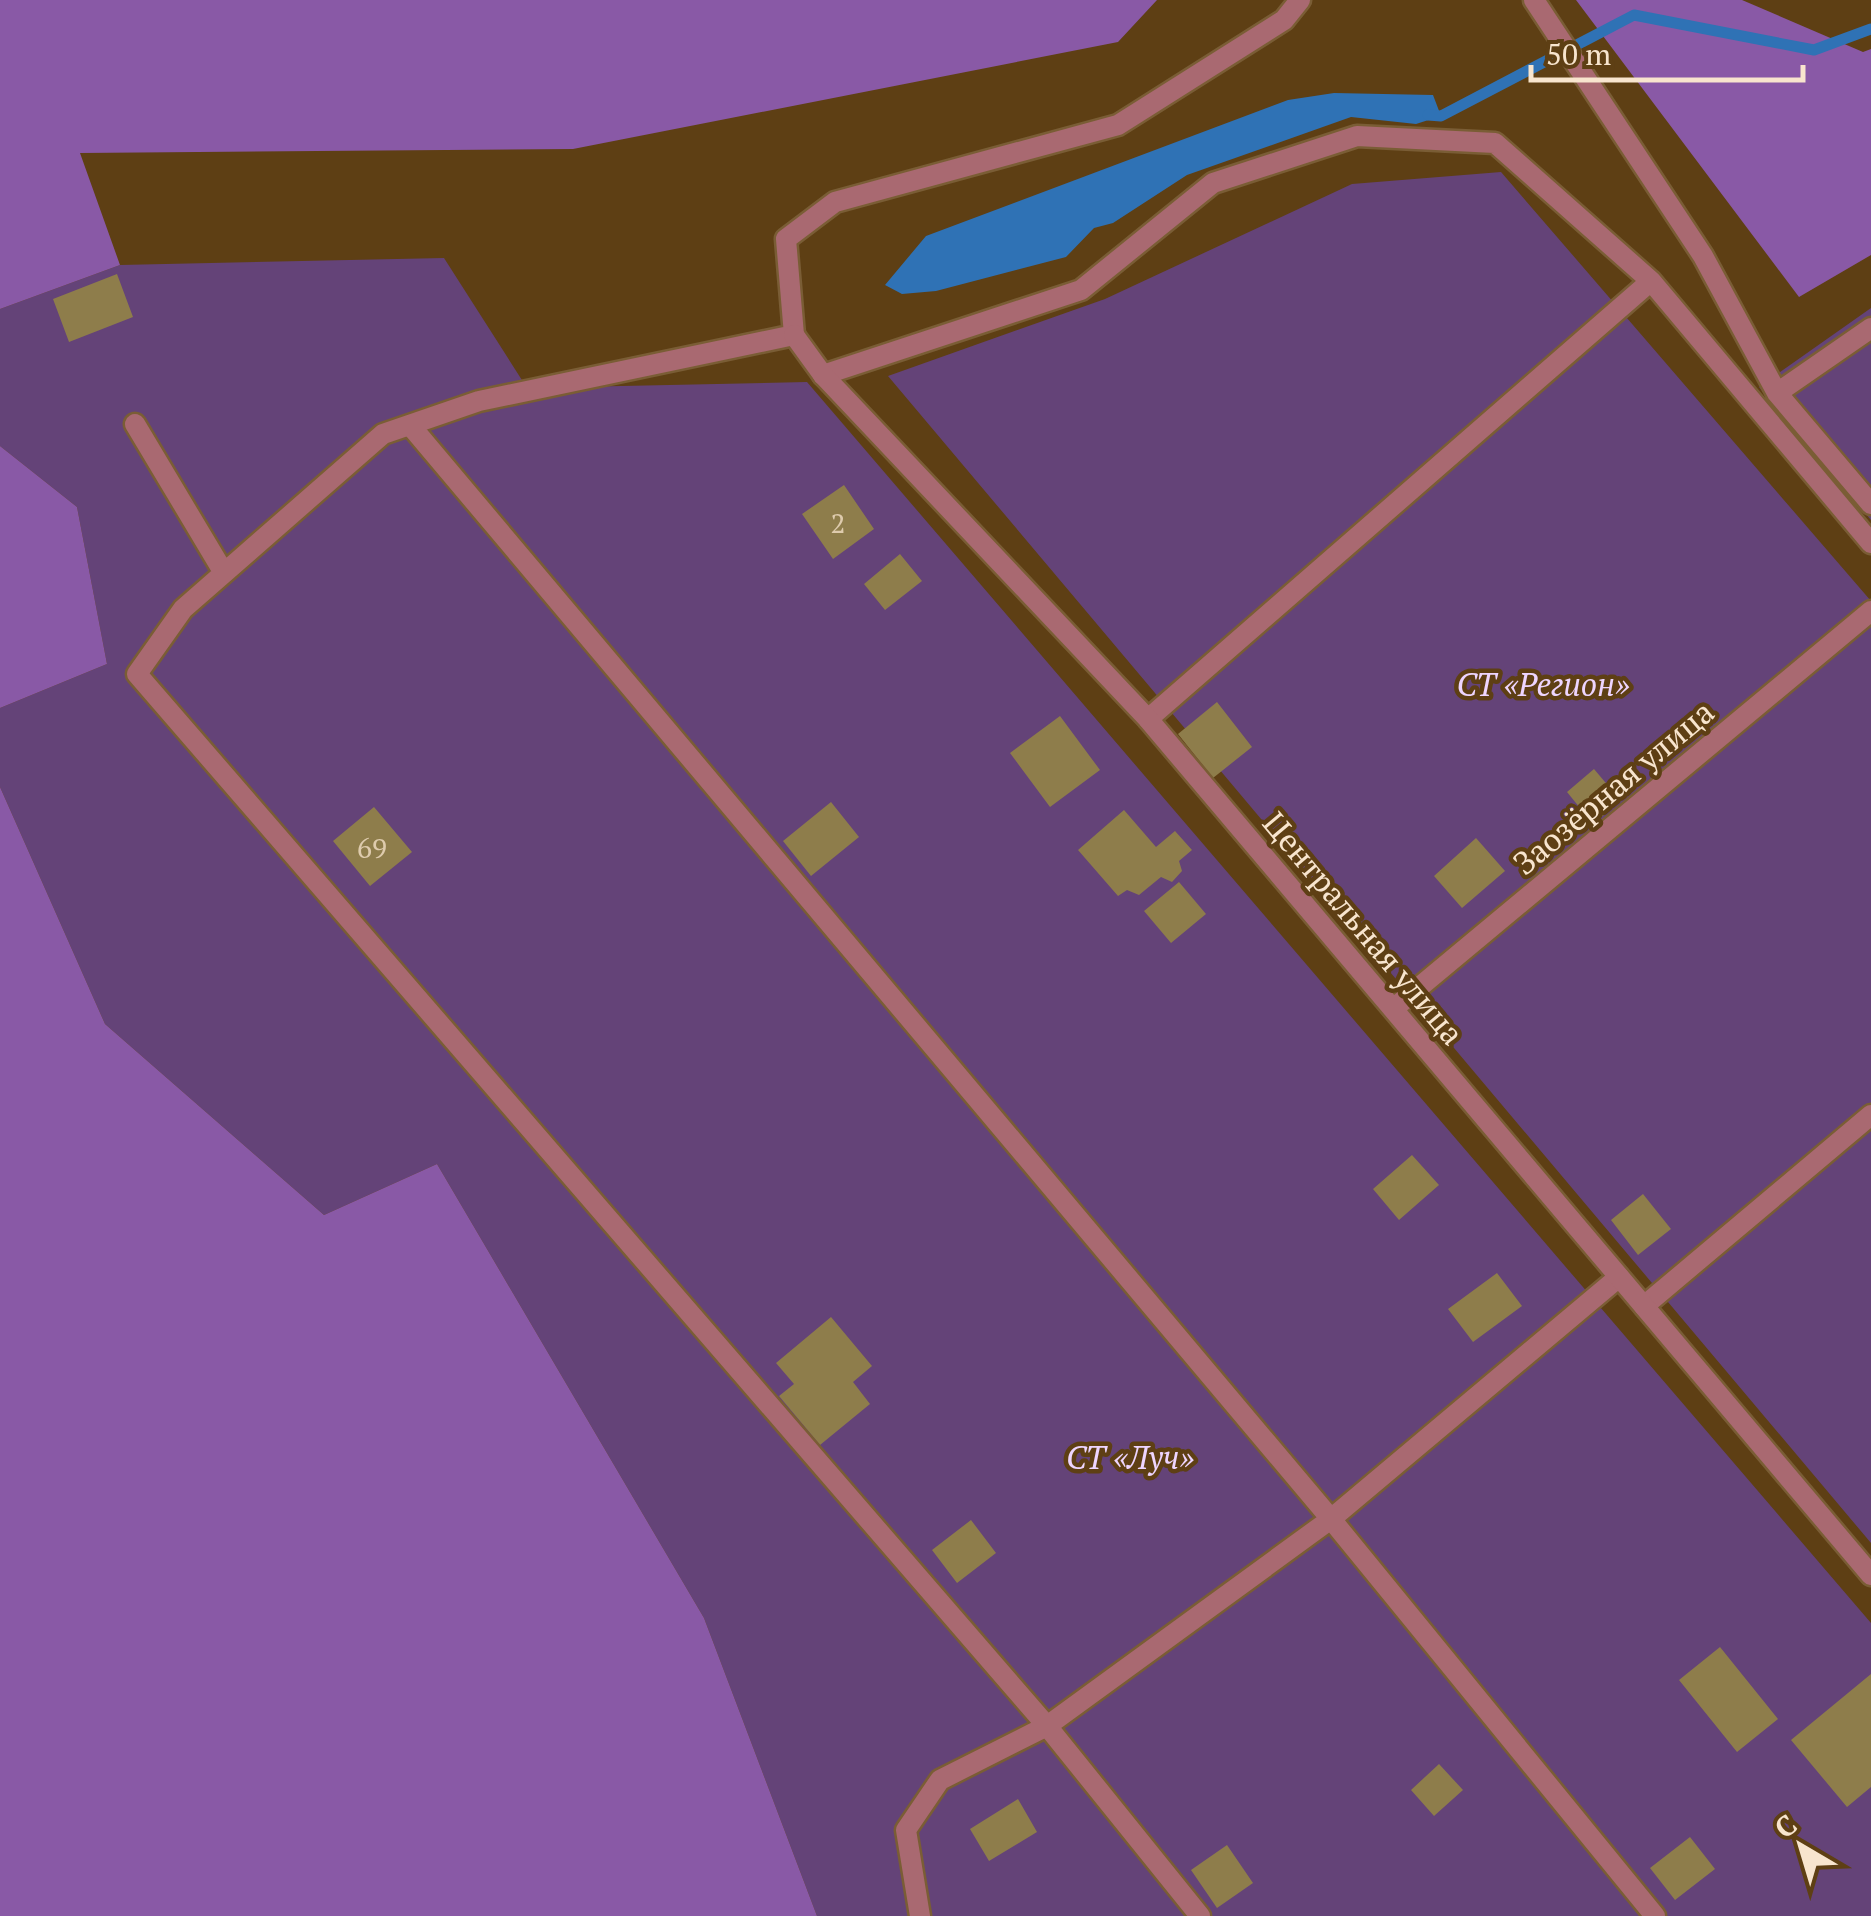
<svg xmlns="http://www.w3.org/2000/svg" width="1871" height="1916" font-family="'PT Serif',serif">
	<rect width="100%" height="100%" fill="#5e3f14"/>
	<path fill="#644378" d="M1501 172 1871 601V1543L888 376 1105 299 1352 184Z
		M444 258 527 388 807 382 1871 1623V1916H817L704 1618 437 1164 324 1215 105 1024 0 787V708L107 664 77 507 0 446V309L120 265Z
		M1871 308V520L1759 387Z"/>
	<path fill="#8959a6" d="M0 0H1157L1118 42 573 149 80 153 120 265 0 309Z
		M1576 0H1742L1863 52 1871 49V255L1799 297Z
		M0 446 77 507 107 664 0 708Z
		M0 787 105 1024 324 1215 437 1164 704 1618 817 1916H0Z"/>
	<path fill="#2f72b5" d="M1334 93 1433 95 1441 116 1416 124 1351 117 1187 175 1113 223 1094 228 1066 257 936 291 902 294 885 285 926 236 1288 100Z"/>
	<g fill="none" stroke-linecap="round" stroke-linejoin="round">
		<path stroke="#2f72b5" stroke-width="11" d="M1428 115 1441 116 1634 15 1814 50 1871 29"/>
	</g>
	<path fill="#8e7d4b" d="M117 274 133 317 69 342 53 299Z
		M844 485 874 529 833 559 802 514Z
		M900 554 922 581 885 610 864 584Z
		M1217 702 1252 747 1213 778 1178 734Z
		M1060 716 1100 770 1050 807 1010 753Z
		M1594 769 1621 801 1593 824 1567 792Z
		M831 802 859 837 811 876 783 841Z
		M374 807 412 852 370 886 333 841Z
		M1124 810 1156 847 1175 831 1192 850 1179 861 1182 871 1172 882 1161 877 1139 895 1127 890 1118 896 1078 850Z
		M1476 838 1505 871 1462 908 1434 876Z
		M1179 882 1206 914 1171 943 1144 911Z
		M1412 1155 1439 1185 1399 1220 1373 1189Z
		M1643 1194 1671 1229 1638 1255 1611 1220Z
		M1497 1273 1522 1306 1473 1342 1448 1309Z
		M831 1317 872 1366 853 1382 870 1404 820 1445 779 1396 794 1384 776 1363Z
		M971 1520 996 1553 957 1583 932 1550Z
		M1720 1647 1778 1719 1737 1752 1679 1680Z
		M1871 1674V1787L1847 1807 1791 1740Z
		M1439 1764 1463 1790 1434 1816 1411 1790Z
		M1018 1799 1037 1832 989 1861 970 1829Z
		M1690 1837 1715 1869 1675 1900 1650 1868Z
		M1227 1845 1253 1883 1217 1908 1191 1870Z"/>
	<g fill="none" stroke-linecap="round" stroke-linejoin="round">
		<g stroke="#7a5d35" stroke-width="25">
			<path id="lane" d="M1534 0 1703 256 1777 393 1871 504
				M823 375 1081 290 1213 183 1357 136 1495 143 1651 281 1871 543
				M1777 393 1871 328
				M135 424 224 573
				M410 425 1331 1519 1655 1916
				M1148 719 1651 281
				M1644 1306 1871 1115
				M920 1916 906 1830 940 1780 1047 1726 1331 1519 1619 1277
				M1200 1916 1047 1726 137 674 183 609 383 434 479 401 794 335 786 239 835 202 1118 125 1284 20 1300 0"/>
		</g>
		<g stroke="#7a5d35" stroke-width="25">
			<path id="street" d="M794 335 823 375 1148 719 1871 1575
				M1393 1009 1871 611"/>
		</g>
		<use href="#lane" stroke="#a96971" stroke-width="20"/>
		<use href="#street" stroke="#a96971" stroke-width="20"/>
	</g>
	<g text-anchor="middle" dominant-baseline="central" stroke-width="9" stroke-linejoin="round" paint-order="stroke">
		<g font-size="28" fill="#decbad">
			<text x="838" y="522">2</text>
			<text x="372" y="847">69</text>
		</g>
		<g font-size="32" font-style="italic" fill="#eed5ff" stroke="#5e3f14">
			<text x="1543" y="684">СТ «Регион»</text>
			<text x="1130" y="1457">СТ «Луч»</text>
		</g>
		<g font-size="32" fill="#f8e5ce" stroke="#5e3f14">
			<text transform="translate(1613 787) rotate(-40)">Заозёрная улица</text>
			<text transform="translate(1364 928) rotate(50)">Центральная улица</text>
		</g>
	</g>
	<g transform="translate(1801 1846) rotate(322)" stroke="#5e3f14" stroke-width="8" paint-order="stroke">
	<path d="M0-8L18 38L0 25L-18 38Z" fill="#f8e5ce"/>
	<text y="-15" font-size="28" font-weight="bold" text-anchor="middle" fill="#f8e5ce">С</text>
	</g>
	<path d="M1531 65v15h272v-15" fill="none" stroke="#f8e5ce" stroke-width="5"/>
	<text x="1546" y="65" font-size="30" fill="#f8e5ce" stroke="#5e3f14" stroke-width="8" paint-order="stroke">50 m</text>
</svg>
